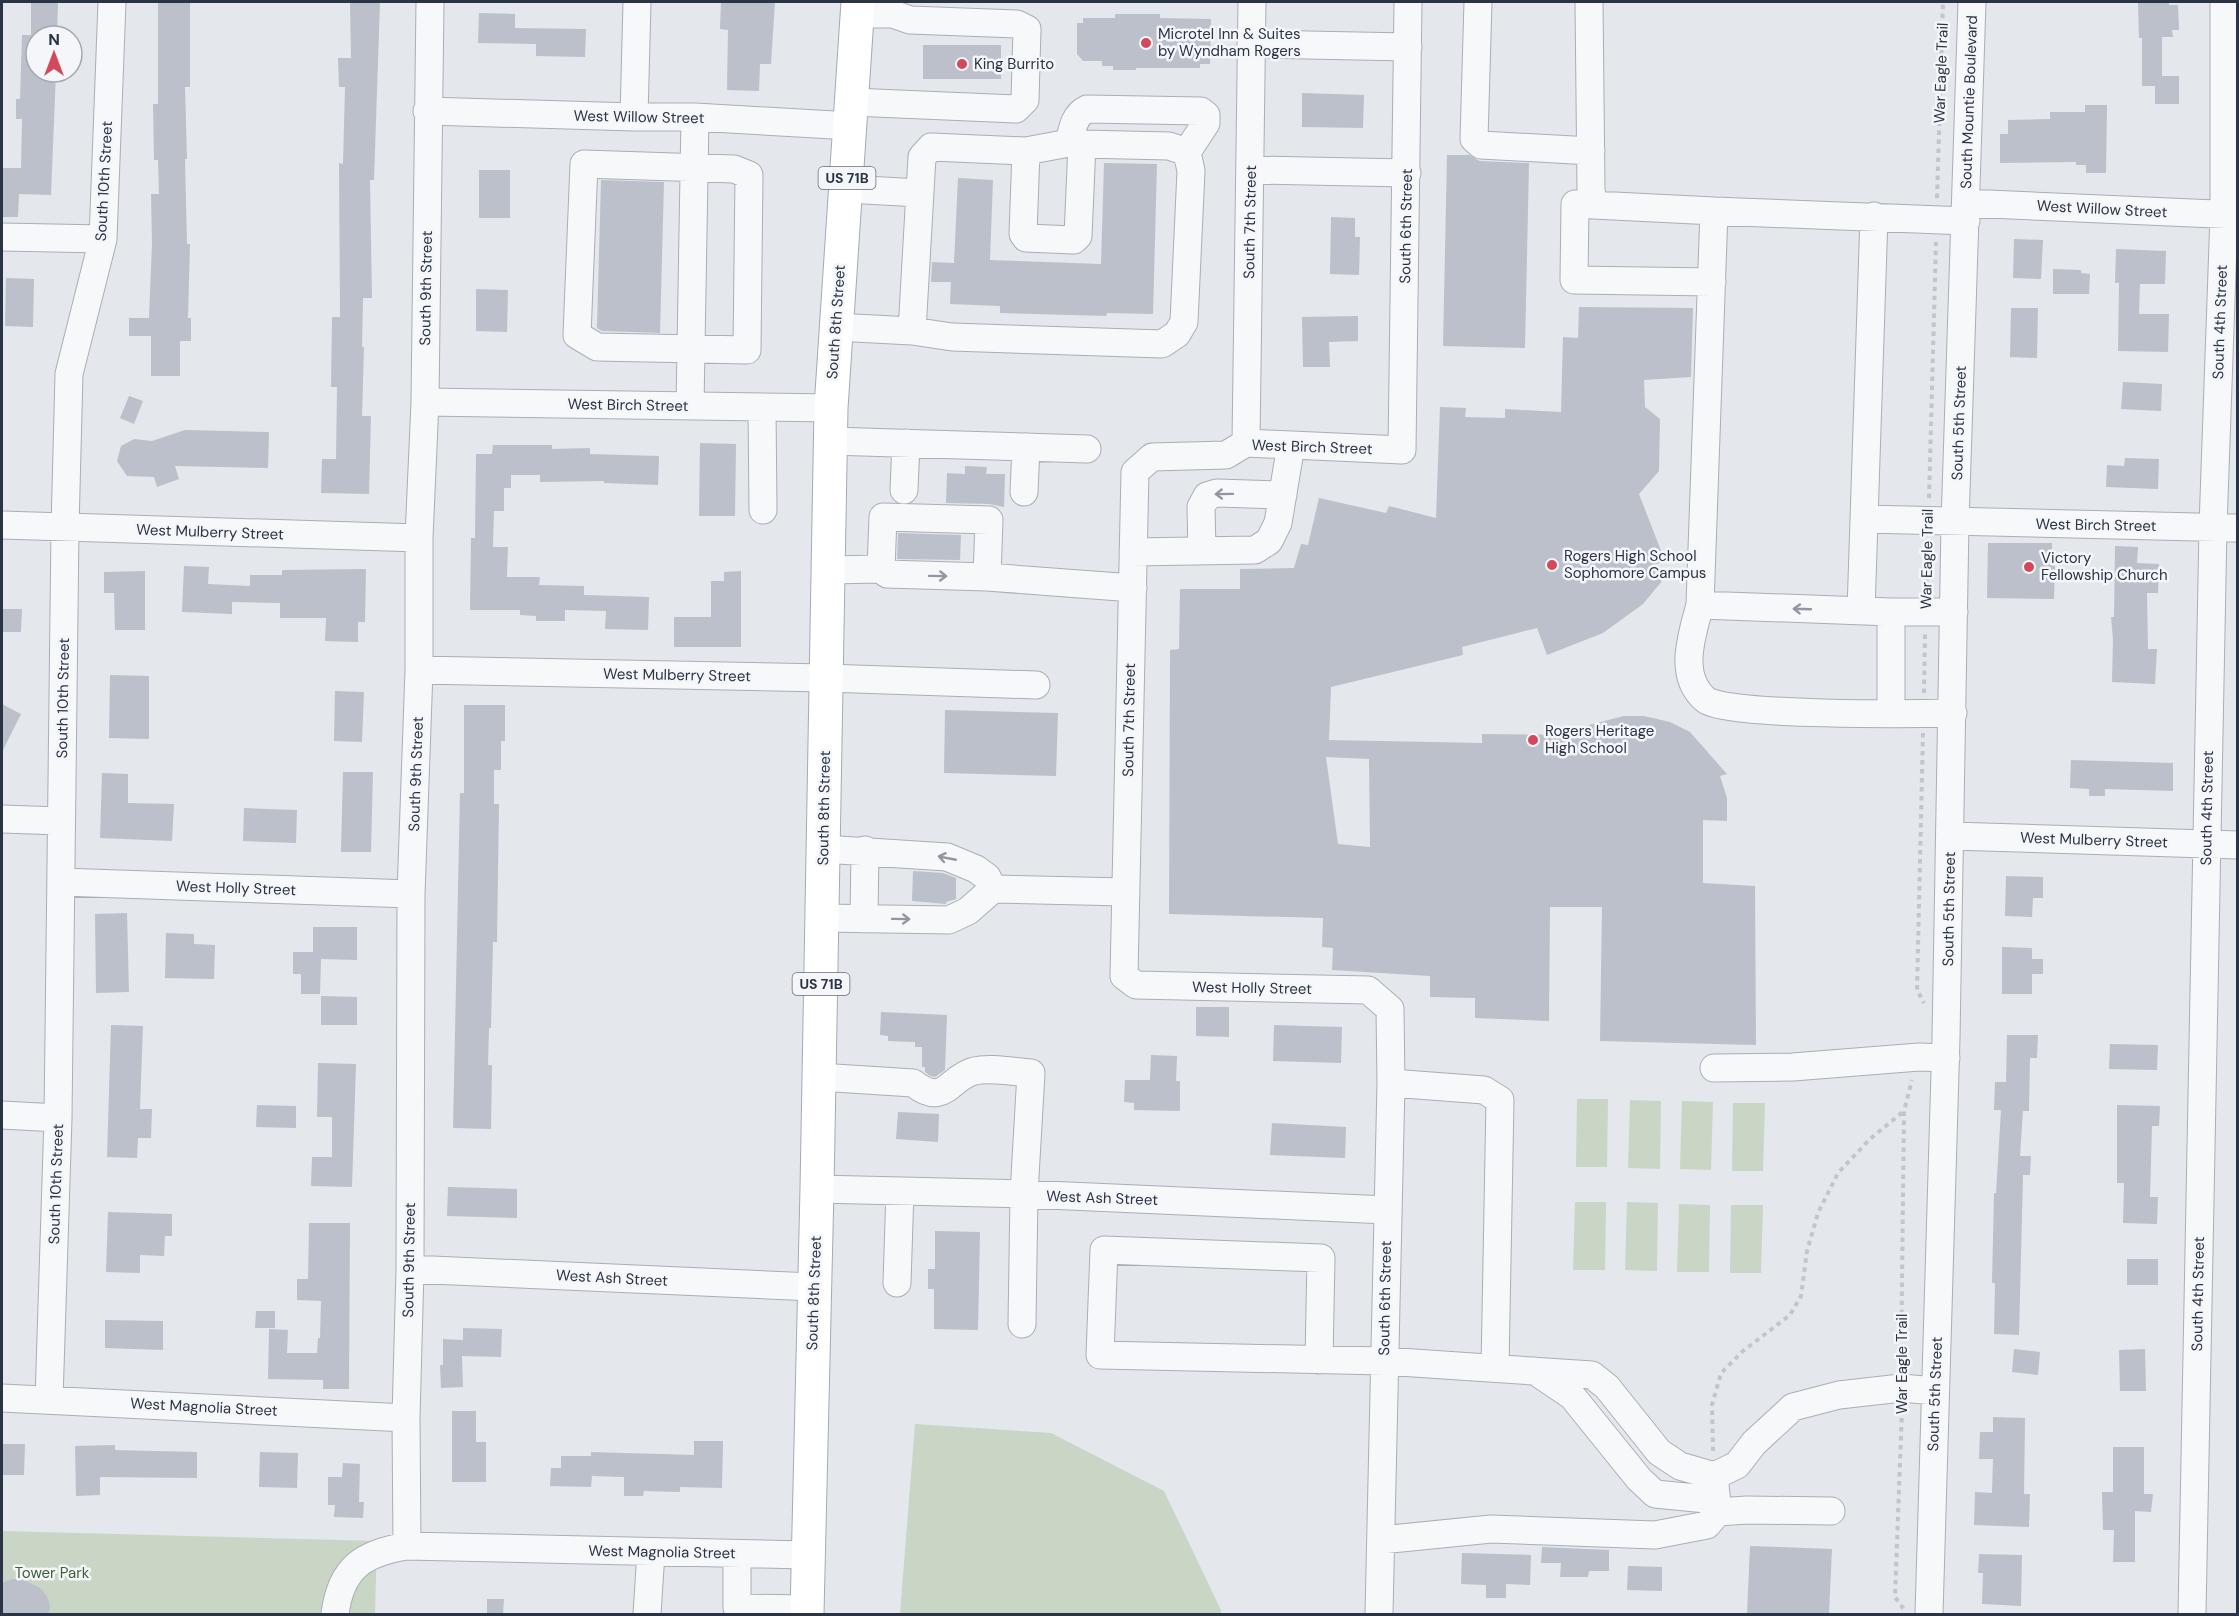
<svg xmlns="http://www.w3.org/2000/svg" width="2239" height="1616" font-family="'DM Sans',sans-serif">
	<rect width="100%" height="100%" fill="#e4e7ec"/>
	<path fill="#c9d6c5" d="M1577 1099H1608L1607 1167H1576Z
		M1630 1100 1661 1101 1660 1169 1628 1168Z
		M1682 1101 1713 1102 1711 1170 1680 1169Z
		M1733 1103H1765L1763 1171H1732Z
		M1575 1202H1606L1605 1270H1573Z
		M1627 1202 1658 1203 1657 1271 1625 1270Z
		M1679 1204 1710 1205 1709 1272H1677Z
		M1731 1205H1763L1761 1273H1730Z
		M915 1424 1051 1433 1164 1491 1221 1610V1614H900Z
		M2 1531 377 1541 375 1614H2Z"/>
	<path fill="#bbc0ca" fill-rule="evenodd" d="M31 2H58L57 36H36V72H56L51 195 19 194 18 217H2V168H21L22 119H16V99H20L22 35H31Z
		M158 2H190V87H185L187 159H185L187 244H190L188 318H191V341H180V376H151V336H129V318H149L152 243 151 194H159L158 160H154L153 104H158Z
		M350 2H380L374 180H370L372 298H363L362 347H364L362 416H371L369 494 321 493 322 459H336L337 387H331L332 317H340L339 163 343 164 345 87H339L338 58H351Z
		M721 2H775L771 64H760L759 91 727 90 728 30 720 29Z
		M2138 2H2169V5H2178L2179 30H2172L2173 37H2162V76H2179V104H2155V86H2142V38H2139Z
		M479 13 515 14V28L586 29 585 57 536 56V44L478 43Z
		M1115 14H1160V18L1211 19 1210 64H1200V68H1136V70H1113V66H1102V61H1083L1077 54V23H1083V18H1115Z
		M923 45H1001V79H923Z
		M1302 93 1364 95 1363 128 1302 127Z
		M2085 105H2107L2106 173H2086V165H2076V162L2000 163V134H2008V120L2050 119V112H2085Z
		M1447 155H1469L1480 161 1529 163 1525 348 1443 346Z
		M1104 163 1157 164 1153 314 1107 313 1106 316 1000 313V306L950 304 951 282H931L932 262 954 263 958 178 993 180 990 260 1101 264Z
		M479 170H510V218H479Z
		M601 180 664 182 660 333 602 331 597 328Z
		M1331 217 1355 218V237H1360L1359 275 1330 274Z
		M2014 239 2043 240 2041 279 2013 278Z
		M2116 249 2166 251 2165 284H2140L2139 314H2169L2168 352 2118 351 2119 283H2115Z
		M2053 269 2081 270V273L2090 274 2089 294H2053Z
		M6 278 34 279 33 327 5 326Z
		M476 289 508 290 507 332 476 331Z
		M1579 307 1693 308 1691 377 1644 380 1645 407 1660 419 1659 471 1639 494 1665 561 1654 565 1662 581 1643 604 1603 633 1547 655 1537 628 1462 647 1463 655 1331 687 1329 740 1482 743V734L1570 735 1585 726 1624 716H1644L1670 722 1690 732 1727 774 1720 776 1727 798V821L1703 820V883L1755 886 1756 1045 1600 1041 1602 907H1550L1549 1021 1475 1018V998L1430 997V976L1332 970 1333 948 1322 947 1323 918 1169 914 1170 650 1179 649 1180 589H1240V569L1294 568 1301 544 1308 545 1319 498 1386 513 1389 506 1436 518 1440 407 1466 408 1465 417 1505 418V409L1561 412 1563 337 1578 338ZM1326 757 1369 759 1370 847 1338 844Z
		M2011 308H2038L2037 358 2010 357Z
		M1358 316V341L1329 342 1330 367H1303L1302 317Z
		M2123 382 2162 384 2161 411 2121 409Z
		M129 396 143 401 134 424 120 418Z
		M185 430 269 432 268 468 175 466 179 479 157 487 154 477 127 476 117 461 121 446 134 439 152 441Z
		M700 443 736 444 735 516H699Z
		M493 445H552V449L590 448V454L659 456 658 485 604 483V481L540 482V475H511V488H504V511H494L493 547H508L507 577H540L539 585 584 586V595L649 597 648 630 605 629 606 611 565 610V621H536V616L520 615V610H470L471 538H475L476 454H492Z
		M2125 458 2159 459 2158 489 2106 487 2107 465 2124 466Z
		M965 466 987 467 986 474H1005L1004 507 989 504 946 503 947 473 965 474Z
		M898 533 961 535 960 560 897 559Z
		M1988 543H2052V564H2055L2054 599 1987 598Z
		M2115 546 2138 547 2137 563 2159 564 2158 593H2147L2148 649H2157L2155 684 2112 682 2113 639 2111 617H2114Z
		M184 566 209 567 208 584 250 586V575H282V570L366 569 365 622H358V642L325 641 326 618H280V603L232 602V614L182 612Z
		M145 571V630H115L114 593H104V572Z
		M741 571V647H674V617H711V581H724V572Z
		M2 609H22L21 632H2Z
		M110 675 149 676V739L109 738Z
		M335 691 364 692 362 742 334 741Z
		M2 704 21 714 2 752Z
		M464 705H505V741H501V770H494V804H499L497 942H493L491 1028H489L488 1065H492L491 1129 453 1128 460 793H464Z
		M945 710 1058 713 1056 776 944 773Z
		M2071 760 2173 763V791L2105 789V796H2089V789L2070 788Z
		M343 772H373L371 852H341Z
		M102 773 128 774V803L174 804 172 841 100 838Z
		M244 808 297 810 296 843 243 841Z
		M913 871 943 873 956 878V899L946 902V904L912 901Z
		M2006 876 2043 877V898H2033L2032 917 2005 916Z
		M127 913 129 992 96 993 95 914Z
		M313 927H357V960L321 959 320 994H301V974H293V952H313Z
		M166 933 194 934V944L215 945 214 979 165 978Z
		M2002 947 2032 948V959H2043V974H2032V994H2002Z
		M321 996 357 997V1025H321Z
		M1196 1007H1229V1037L1196 1036Z
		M881 1012 947 1015 945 1070 935 1077 930 1076 925 1072V1067H922V1047H915V1042L888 1041V1036L880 1035Z
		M111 1025 143 1026 140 1109H152L151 1138H138L137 1158 107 1157Z
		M1274 1025 1342 1027 1341 1063 1273 1061Z
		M2007 1035H2038L2037 1058H2030L2029 1111H2023L2020 1156H2031L2030 1175H2023L2019 1335 1994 1334 1995 1283H1992L1994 1193H1996L2001 1110H1994L1995 1082H2006Z
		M2110 1044 2158 1045 2157 1070 2109 1069Z
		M1151 1055 1177 1056 1176 1081H1180V1111L1134 1110V1103L1124 1102 1125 1080H1150Z
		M318 1063 356 1064 352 1187 311 1186 312 1157H332V1117H317Z
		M257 1105 296 1106V1128L256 1127Z
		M2117 1105 2160 1106 2159 1126H2152L2150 1197H2158L2157 1224 2123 1223 2124 1183H2117Z
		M898 1112 939 1114 938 1142 896 1139Z
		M1272 1123 1346 1127 1345 1158 1270 1155Z
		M448 1187 517 1189V1218L447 1216Z
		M108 1212 172 1214V1236H165L164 1256 140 1255V1273L106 1272Z
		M309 1223H350L349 1389H323V1380L268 1379 269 1329 288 1330 287 1353H317L318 1338H320L321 1301 297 1300V1279H308Z
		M935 1231 980 1232 978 1330 934 1329V1289H928V1269H935Z
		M2127 1259H2158V1285H2127Z
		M256 1311H275V1328H255Z
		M105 1320 163 1321V1350L105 1348Z
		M463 1328 502 1329 501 1357 462 1356 463 1387 441 1388 440 1365H443V1339L463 1340Z
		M2014 1349 2040 1352 2038 1375 2012 1372Z
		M2145 1349 2146 1391H2120L2119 1350Z
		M452 1411H476V1442H486V1482H452Z
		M1993 1417 2025 1418 2024 1494H2030L2029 1527 1974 1525 1975 1492 1992 1493 1993 1459H1979L1980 1432H1993Z
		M694 1441H723L722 1488 680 1487V1492L644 1491 643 1496H624V1477L592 1476 591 1487 550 1486 551 1468H561V1456H591V1452L694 1455Z
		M2 1444H25L24 1475H2Z
		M115 1445V1450L197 1452V1478L100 1477V1495L76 1496 75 1446Z
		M2113 1447H2144V1494H2153L2151 1512 2135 1511V1562H2113L2114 1530H2103L2102 1492H2113Z
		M260 1452 298 1453 297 1488 259 1487Z
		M343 1463 360 1464 359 1502H364L363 1518 334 1517 335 1505H328V1477H342Z
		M1750 1546 1832 1549 1829 1614H1747Z
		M1542 1547 1609 1550V1571H1589L1588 1577H1560L1561 1563H1541Z
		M1462 1553 1531 1555 1530 1585 1506 1584V1598H1486V1585L1461 1584Z
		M1979 1554 2022 1555 2021 1606 1982 1604 1983 1573H1978Z
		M1628 1566 1662 1567V1591L1627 1590Z
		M12 1579H22L40 1588 47 1596 50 1606 49 1614H2V1583Z
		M487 1599H504L503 1614H487Z"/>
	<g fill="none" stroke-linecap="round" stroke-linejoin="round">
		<g stroke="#a9aeb7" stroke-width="29">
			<path id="minor" d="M1478 2 1474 139 1481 145 1591 151
				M1589 2 1591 190 1594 205 1714 211
				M1251 44 1408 47
				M852 102 1016 109 1025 100 1027 29 1017 24 910 20 893 14H858
				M427 111 634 117H695L851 126
				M634 117 637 2
				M1026 151 1069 143C1072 130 1074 115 1087 109L1201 111 1206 115V123L1187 152
				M584 164 734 169 749 175 747 350 597 347 577 335Z
				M1251 170 1407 173
				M846 189 920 193
				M1966 203 2238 215
				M1594 205 1575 204 1574 280 1712 282
				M2 237 103 239
				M835 327 912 331 922 157 931 147 1026 151 1023 234 1026 238 1074 240 1078 236 1082 144 1169 146 1187 152 1191 171 1184 322 1177 334 1162 344 952 337 912 331
				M425 402 831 408
				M690 406 695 117
				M762 408 763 510
				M830 441 1087 449
				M1246 443 1252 2
				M904 490 906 443
				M1024 492 1026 447
				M1864 519 2238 528
				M2 525 419 538
				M1202 551 1201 507 1207 496 1217 493 1283 495
				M1133 552 1255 550 1269 541 1278 523 1291 445
				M828 570 881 569 883 517 989 520 987 577 887 574 881 569
				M987 577 1133 588
				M1700 605 1891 612
				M1861 611 1874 216
				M419 670 826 678 1036 685
				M1891 713V612H1954
				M1953 713C1918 714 1725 716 1706 700 1677 676 1692 635 1700 605L1714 211 1966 221
				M2 819 61 821
				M1951 836 2238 845
				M823 849 947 857 976 869 987 877 993 889
				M61 882 411 894
				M822 918 949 920 968 911 993 889 1125 892
				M864 919 865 850
				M1714 1068 1793 1067 1919 1057 1946 1058
				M819 1077 913 1083C945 1108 948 1078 974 1071 991 1067 1014 1072 1031 1073L1024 1194 1022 1324
				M1391 1083 1484 1090 1500 1100 1495 1368
				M2 1115 58 1118
				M817 1189 1024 1194 1387 1210
				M410 1269 813 1287
				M897 1283 900 1191
				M1319 1360 1321 1258 1104 1250 1100 1355 1384 1361 1592 1375 1607 1387 1659 1452 1680 1466 1714 1476 1737 1465 1754 1443 1793 1407 1839 1395 1901 1388 1935 1391
				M1535 1371 1572 1396 1639 1479 1655 1494 1717 1500
				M2 1398 406 1418
				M49 1400 58 1118 65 528 69 374 103 239 112 2
				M1718 1512 1747 1510 1831 1511
				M1381 1540 1491 1529 1655 1535 1707 1525 1718 1512 1714 1476
				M407 1546 406 1418 410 1269 411 894 419 670V538L425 402 430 2
				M737 1554V1608L807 1609
				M335 1614C341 1567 364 1553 407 1546L808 1555
				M647 1614 651 1552
				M1379 1614 1391 1083 1390 1009 1368 990 1136 985 1124 976 1135 472 1152 457 1226 455 1246 443 1402 450 1408 2
				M1929 1614 1946 1038 1955 523 1972 2
				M2192 1614 2213 527 2224 215V2"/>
		</g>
		<g stroke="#a3abb8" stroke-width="35">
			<path id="major" d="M807 1614 817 1189 831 408 858 2"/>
		</g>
		<path stroke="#c2c5cb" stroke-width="4" stroke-dasharray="4.5 4.5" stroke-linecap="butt" d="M1937 198 1943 2
			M1929 498 1936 242
			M1926 591 1928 541
			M1924 693 1925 634
			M1923 733 1917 990 1924 1003
			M1901 1368 1904 1111 1912 1080
			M1902 1409 1895 1597 1905 1611
			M1713 1451 1712 1405 1721 1373 1743 1351 1790 1315 1801 1296 1807 1251 1818 1213 1838 1173 1870 1139 1904 1111"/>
		<use href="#minor" stroke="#f7f8fa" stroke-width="27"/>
		<use href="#major" stroke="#fff" stroke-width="33"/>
	</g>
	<defs><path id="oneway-shaft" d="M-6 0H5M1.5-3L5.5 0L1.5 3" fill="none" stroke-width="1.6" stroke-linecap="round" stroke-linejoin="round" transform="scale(1.5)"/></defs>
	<g stroke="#9196a0">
		<use href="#oneway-shaft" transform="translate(1224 494) rotate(179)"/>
		<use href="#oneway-shaft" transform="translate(938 576) rotate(1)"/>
		<use href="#oneway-shaft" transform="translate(1802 609) rotate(-178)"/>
		<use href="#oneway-shaft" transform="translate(947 858) rotate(-169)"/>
		<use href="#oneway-shaft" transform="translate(901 919) rotate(1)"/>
	</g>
	<g fill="#d1495b" stroke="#f4f6f9" stroke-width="2">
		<circle cx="1146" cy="43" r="6"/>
		<circle cx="962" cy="64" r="6"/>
		<circle cx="1552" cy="565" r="6"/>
		<circle cx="2029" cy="567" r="6"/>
		<circle cx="1533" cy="740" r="6"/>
	</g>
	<g text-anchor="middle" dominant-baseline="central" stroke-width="5" stroke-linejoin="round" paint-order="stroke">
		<g fill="#f4f6f9" stroke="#676e7b" stroke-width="1.5">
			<rect x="818.5" y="167" width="57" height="22" rx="4.5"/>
			<rect x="792.5" y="973" width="57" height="22" rx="4.5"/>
		</g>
		<g font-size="14" font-weight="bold" fill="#2b3445">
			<text x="847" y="178">US 71B</text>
			<text x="821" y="984">US 71B</text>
		</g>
		<g font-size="15" fill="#2b3445" stroke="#f4f6f9" text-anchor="start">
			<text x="1158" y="34">Microtel Inn &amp; Suites<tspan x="1158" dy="17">by Wyndham Rogers</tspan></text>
			<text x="974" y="64">King Burrito</text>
			<text x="1564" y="556">Rogers High School<tspan x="1564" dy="17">Sophomore Campus</tspan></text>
			<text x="2041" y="558">Victory<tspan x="2041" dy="17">Fellowship Church</tspan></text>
			<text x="1545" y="731">Rogers Heritage<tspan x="1545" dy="17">High School</tspan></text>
		</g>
		<g font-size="15" fill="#2b3445" stroke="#f4f6f9">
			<text transform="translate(1941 73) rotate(-88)">War Eagle Trail</text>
			<text transform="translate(1969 102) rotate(-88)">South Mountie Boulevard</text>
			<text transform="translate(639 117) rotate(1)">West Willow Street</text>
			<text transform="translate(104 181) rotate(-87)">South 10th Street</text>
			<text transform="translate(2102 209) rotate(3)">West Willow Street</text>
			<text transform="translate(1250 222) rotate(-89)">South 7th Street</text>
			<text transform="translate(1406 226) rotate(-89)">South 6th Street</text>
			<text transform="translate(426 288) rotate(-89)">South 9th Street</text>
			<text transform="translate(836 322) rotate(-86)">South 8th Street</text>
			<text transform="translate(2220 322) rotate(-88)">South 4th Street</text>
			<text transform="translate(628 405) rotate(1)">West Birch Street</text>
			<text transform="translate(1959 423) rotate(-88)">South 5th Street</text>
			<text transform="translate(1312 447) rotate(2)">West Birch Street</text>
			<text transform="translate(2096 525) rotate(1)">West Birch Street</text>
			<text transform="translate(210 532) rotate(2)">West Mulberry Street</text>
			<text transform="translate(1927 559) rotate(-89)">War Eagle Trail</text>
			<text transform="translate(677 675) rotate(1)">West Mulberry Street</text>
			<text transform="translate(63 698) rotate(-89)">South 10th Street</text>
			<text transform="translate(1129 720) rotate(-89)">South 7th Street</text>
			<text transform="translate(416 774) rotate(-88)">South 9th Street</text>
			<text transform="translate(824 808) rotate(-89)">South 8th Street</text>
			<text transform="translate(2207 808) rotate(-89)">South 4th Street</text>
			<text transform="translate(2094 840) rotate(2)">West Mulberry Street</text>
			<text transform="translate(236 888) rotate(2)">West Holly Street</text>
			<text transform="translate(1949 909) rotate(-89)">South 5th Street</text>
			<text transform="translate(1252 988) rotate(1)">West Holly Street</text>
			<text transform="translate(56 1184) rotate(-88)">South 10th Street</text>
			<text transform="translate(1102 1198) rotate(2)">West Ash Street</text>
			<text transform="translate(409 1260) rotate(-89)">South 9th Street</text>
			<text transform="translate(612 1278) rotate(3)">West Ash Street</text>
			<text transform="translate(814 1293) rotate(-88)">South 8th Street</text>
			<text transform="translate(2198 1294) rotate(-89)">South 4th Street</text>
			<text transform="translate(1385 1298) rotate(-89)">South 6th Street</text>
			<text transform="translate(1902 1364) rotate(-90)">War Eagle Trail</text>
			<text transform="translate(1935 1394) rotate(-88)">South 5th Street</text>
			<text transform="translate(204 1407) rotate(3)">West Magnolia Street</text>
			<text transform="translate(662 1552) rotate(1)">West Magnolia Street</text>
		</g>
		<g font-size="15" fill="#3f6138" stroke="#f4f6f9">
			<text x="52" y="1573">Tower Park</text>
		</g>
	</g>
	<rect width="2239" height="1616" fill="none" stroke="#2b3445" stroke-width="6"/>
	<g transform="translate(54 54)"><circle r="28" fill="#f4f6f9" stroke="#a4a8b1" stroke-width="1.5"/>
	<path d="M0-4.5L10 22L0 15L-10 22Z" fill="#d1495b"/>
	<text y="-9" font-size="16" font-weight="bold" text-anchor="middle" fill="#2b3445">N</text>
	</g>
</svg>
